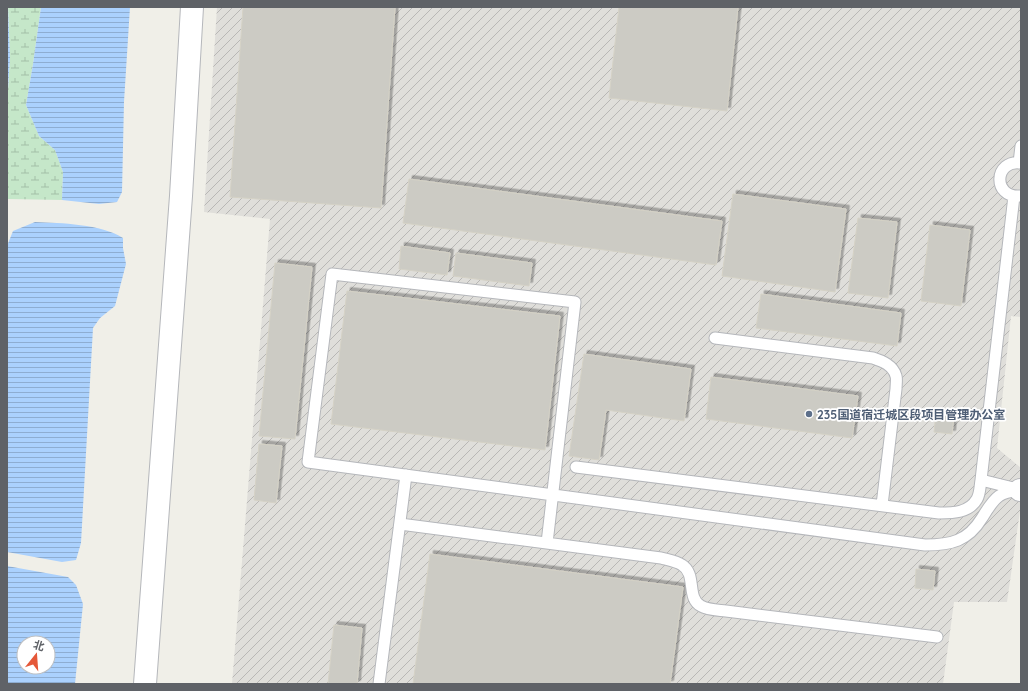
<svg xmlns="http://www.w3.org/2000/svg" width="1028" height="691" font-family="Quicksand,'Noto Sans SC',sans-serif">
	<defs>
		<pattern id="industrial-furrows" width="10" height="10" patternUnits="userSpaceOnUse"><rect width="10" height="10" fill="#dfdeda"/><path d="M-1 1l2-2M0 10L10 0M9 11l2-2" fill="none" stroke="#b8b7b5"/></pattern>
		<pattern id="wetland-marsh" width="20" height="14" patternUnits="userSpaceOnUse"><rect width="20" height="14" fill="#c5e7c9"/><path d="M1 5h8M5 5V1M11 12h8M15 12V8" fill="none" stroke="#a3bfa7"/></pattern>
		<pattern id="water-rules" width="6" height="5" patternUnits="userSpaceOnUse"><rect width="6" height="5" fill="#abd1fd"/><path d="M0 2.5h6" fill="none" stroke="#8eadd1"/></pattern>
		<filter id="shadow"><feDropShadow dx="3.5" dy="-3.5" stdDeviation="0" flood-color="#0004"/></filter>
	</defs>
	<rect width="100%" height="100%" fill="#f0efe8"/>
	<path fill="url(#industrial-furrows)" d="M217 7H1021V317L1011 316 997 448 1021 468V504L1007 602H954L943 684H232L270 219 204 212Z"/>
	<path fill="url(#wetland-marsh)" d="M8 7H41L33 64 26 105 39 136 55 150 63 172 62 200 7 199V105L10 58Z"/>
	<path fill="url(#water-rules)" fill-rule="evenodd" d="M7 7H8L10 58 7 105Z
		M41 7H130L124 102 122 192 117 202 99 204 62 200 63 172 55 150 39 136 26 105 33 64Z
		M35 222C61 223 101 224 123 238V248L126 264 115 306 100 318 93 328 81 543 76 560 62 562 7 552V246L13 231Z
		M7 566 68 577 76 585 83 604 75 684H7ZM24 643H48V667H24Z"/>
	<path fill="#cccbc4" stroke="#d5d2c6" filter="url(#shadow)" d="M243 7H395L381 208 230 197Z
		M619 7H738L727 111 609 98Z
		M409 179 722 221 716 265 403 223Z
		M733 194 846 209 835 292 722 276Z
		M858 218 897 222 888 298 848 293Z
		M930 225 970 230 961 306 921 301Z
		M401 246 450 253 447 275 399 269Z
		M456 253 532 263 529 286 453 276Z
		M275 263 312 267 295 439 259 436Z
		M347 291 560 316 545 450 331 424Z
		M761 294 901 313 897 346 756 328Z
		M584 354 691 369 684 421 606 410 599 460 569 456Z
		M711 377 858 396 852 438 706 419Z
		M936 413 954 415 952 434 934 432Z
		M259 444 282 446 276 503 254 500Z
		M430 554 683 587 670 684H413Z
		M916 569 935 571 933 590 915 588Z
		M334 625 362 628 357 684H328Z"/>
	<g fill="none" stroke-linecap="round" stroke-linejoin="round">
		<g stroke="#b5b7bb" stroke-width="13">
			<path id="service" d="M1019 163 1021 146
				M1014 196 981 480 1017 489
				M1020 196C992 198 994 159 1021 163
				M715 338 873 358C882 361 893 365 896 376 897 379 896 385 896 389L882 505
				M576 467 939 513C953 513 969 513 977 499 980 494 980 486 981 480
				M400 524 661 558C668 560 676 561 682 565 697 574 686 598 701 606 708 610 718 610 726 611L937 637
				M547 543 575 302 332 274 308 462C513 489 719 517 925 545 951 545 968 541 982 518 987 510 992 501 999 496 1005 492 1013 491 1020 490
				M379 684 406 475"/>
		</g>
		<g stroke="#b5b7bb" stroke-width="24">
			<path id="minor" d="M1020 490H1021
				M145 684 181 196 192 7"/>
		</g>
		<use href="#service" stroke="#fff" stroke-width="11"/>
		<use href="#minor" stroke="#fff" stroke-width="22"/>
	</g>
	<circle fill="#5c6f8a" stroke="#fff" stroke-width="1.5" cx="809" cy="414" r="4"/>
	<g text-anchor="middle" dominant-baseline="central" stroke-width="3.5" stroke-linejoin="round" paint-order="stroke">
		<g font-size="12" font-weight="bold" fill="#4e5e75" stroke="#fff" text-anchor="start">
			<text x="817" y="414">235国道宿迁城区段项目管理办公室</text>
		</g>
	</g>
	<rect width="1028" height="691" fill="none" stroke="#5f6267" stroke-width="16"/>
	<g transform="translate(36 655) rotate(17)"><circle r="19" fill="#ffffff" stroke="#bfc0c2"/>
	<path d="M0-3L7 15L0 10L-7 15Z" fill="#e55839"/>
	<text y="-6" font-size="11" font-weight="bold" text-anchor="middle" fill="#5f6267">北</text>
	</g>
</svg>
